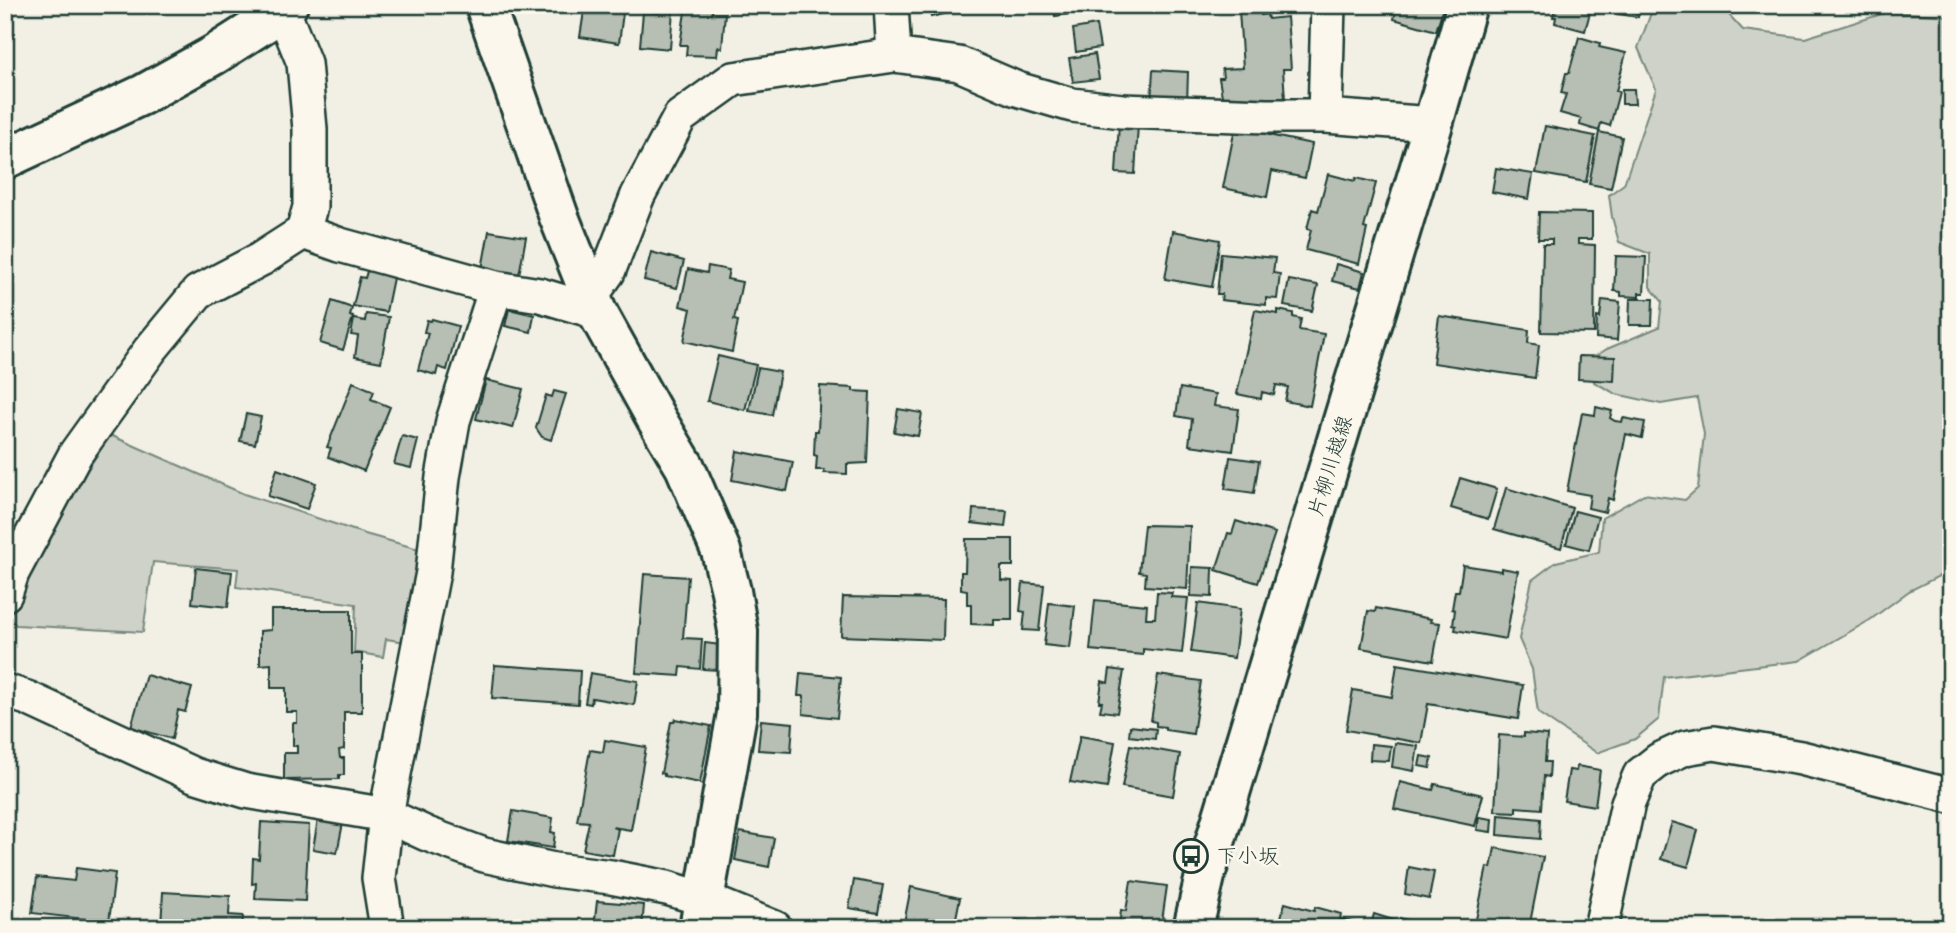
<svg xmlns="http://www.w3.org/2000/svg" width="1956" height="933" font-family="'Comic Neue','Klee One',sans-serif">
	<rect width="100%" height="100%" fill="#f2f0e5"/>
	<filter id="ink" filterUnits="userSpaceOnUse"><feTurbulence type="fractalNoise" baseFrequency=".0143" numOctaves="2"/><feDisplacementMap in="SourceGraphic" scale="14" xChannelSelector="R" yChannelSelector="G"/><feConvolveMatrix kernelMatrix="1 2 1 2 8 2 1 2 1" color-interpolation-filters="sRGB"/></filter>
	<g filter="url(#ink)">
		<path fill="#cfd2c8" stroke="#77887e" stroke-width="2" d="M1654 5H1720L1743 30 1805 38 1888 12 1951 16V570L1909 591 1870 620 1799 661 1664 677 1659 719 1635 739 1597 753 1538 713 1532 669 1519 639 1532 580 1556 562 1599 552 1602 518 1644 494 1685 500 1698 488 1704 434 1697 398 1661 404 1616 394 1594 382 1591 359 1607 349 1659 327 1662 301 1650 287V254L1619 242 1612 217 1609 195 1624 184 1656 89 1638 48Z
			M110 435 244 494 365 534 422 550 406 642 386 639 383 657 354 652 356 604 236 587 238 569 153 562 143 632 16 625 9 618C34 553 71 494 110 435Z"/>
		<path fill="#b7beb3" stroke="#1f3d34" stroke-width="2" d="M585 5H624L619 43 580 37Z
			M686 5H713L712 13H725L722 48 718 47 717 56 686 55 687 45H680Z
			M928 5H983L931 17Z
			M1053 5H1132L1055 16Z
			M1393 5H1444L1436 31 1394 19 1396 10 1392 9Z
			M1556 5H1592L1585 31 1555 23 1556 17H1553Z
			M1619 5H1639L1638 17 1618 14Z
			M660 9 673 10 670 49 640 46 643 12 659 13Z
			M1261 9V15L1267 14 1268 19 1287 17 1291 69H1283L1285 99 1223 103 1219 78H1223L1222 69 1243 68 1239 11Z
			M1096 25 1100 48 1076 52 1073 29Z
			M1579 37 1600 43 1599 47 1626 53 1616 91 1619 92 1610 126 1601 123 1599 131 1580 125 1581 119 1560 113 1566 94 1561 93 1566 73H1569Z
			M1095 54 1099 79 1073 82 1069 58Z
			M1153 70 1188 72 1187 104 1151 102Z
			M1622 89H1634L1635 104H1622Z
			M1119 123 1138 124 1135 174 1116 173Z
			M1545 126 1595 136 1586 182 1536 173Z
			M1235 128 1312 144 1305 178 1272 171 1267 197 1223 188Z
			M1599 132 1622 137 1611 188 1589 184Z
			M1496 168 1533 174 1529 199 1492 192Z
			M1328 174 1355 181 1356 178 1376 183 1364 228 1367 229 1359 264 1306 250 1311 230 1307 229 1312 209 1318 211Z
			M1539 212 1592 213V239H1578V244L1595 245 1594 333 1541 332 1543 244H1552V239H1538Z
			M489 231 526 237 519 275 482 269Z
			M1173 231 1220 240 1212 287 1165 279Z
			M651 252 684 261 677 288 644 280Z
			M1221 253 1275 258 1273 273 1280 274 1277 299 1266 298V305L1221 300 1222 294H1217Z
			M1616 256 1646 257 1644 293H1639V297L1621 296V292L1614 291Z
			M1336 264 1364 272 1360 288 1332 281Z
			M708 266 729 270 727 279 742 282 734 320 738 321 732 352 684 341 691 309 680 306 688 269 707 273Z
			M368 268 394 273 386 312 353 306 360 277 365 278Z
			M1289 280 1318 285 1312 311 1284 306Z
			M1630 299H1653L1652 325H1629Z
			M1602 300 1620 302 1617 340 1596 338 1597 317 1600 318Z
			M332 301 352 308 350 316 353 317 343 350 320 343Z
			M509 309 534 315 531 332 505 326Z
			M1255 310 1278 314V310L1293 313V317L1301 319 1299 330 1324 334 1310 406 1285 401 1288 387 1276 385 1274 395 1262 392 1261 399 1237 394Z
			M366 314 389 317 381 362 355 357 358 336 351 335 354 319 365 321Z
			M1439 316 1529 330 1528 343 1539 345 1535 378 1433 363Z
			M432 319 458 326 447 370 438 367 436 375 418 370 428 333 424 332 427 320 431 321Z
			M718 356 756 365 745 410 707 401Z
			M1579 356 1615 357 1614 381 1578 379Z
			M758 368 780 372 772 415 749 411Z
			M486 380 523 389 513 428 476 419Z
			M353 382 374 391 371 399 390 407 364 471 328 457 331 448 327 447Z
			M820 386 853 388V391L870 392 867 463 847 464V474L824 473V470H816L817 456 814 455 815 431H818Z
			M1180 388 1216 394 1214 406 1239 409 1233 451 1189 445 1192 419 1176 416Z
			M554 391 566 394 551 440 542 437 536 428 546 395 552 397Z
			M1596 407 1612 411 1610 418 1615 421 1622 422 1623 418 1645 422 1642 438 1626 434 1613 500 1608 498 1605 512 1588 508 1590 495 1567 491 1582 413 1595 415Z
			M898 409 922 413 918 436 894 432Z
			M246 414 261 417 255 444 240 441Z
			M402 436 418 440 411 468 394 464Z
			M737 451 793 462 787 491 732 480Z
			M1230 457 1259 461 1254 493 1225 489Z
			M277 469 316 483 307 509 268 496Z
			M1460 478 1497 489 1488 519 1451 508Z
			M1506 488 1572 508 1561 548 1494 529Z
			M973 509 1007 511 1005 527 972 523Z
			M1575 511 1598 517 1589 550 1566 544Z
			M1236 521 1275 533 1258 583 1216 570 1228 533 1232 534Z
			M1144 525 1190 526 1187 589 1145 586 1146 573 1139 572Z
			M966 539H1013V566H1001V580L1012 581V620H994V625L971 624V604H967V590L961 589V572H965Z
			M1463 565 1501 571V568L1518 571 1506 639 1455 630 1456 626 1453 625 1455 610 1452 609 1455 591H1459Z
			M1192 567 1213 568 1212 597 1191 596Z
			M196 568 232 572 228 607 192 603Z
			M644 574 688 577 683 638 702 639 700 669 681 667 680 676 636 673Z
			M1023 583 1044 585 1039 631 1023 630 1025 612 1020 611Z
			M1157 592 1172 593 1171 597 1188 598 1182 653 1143 649V655L1090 650 1095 600 1147 605 1146 618H1155Z
			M843 597 944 599 943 640 841 636Z
			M1049 603 1075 606 1070 648 1044 645Z
			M1198 603 1240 609 1234 658 1191 652Z
			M1376 608 1431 619 1430 622 1440 623 1433 661 1361 648 1368 611 1375 612Z
			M271 610H351V654H362V712H344V749L339 750 340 758H344V775H339V779L284 780V753H297V746H293V723H297V712H286V688H271V664L260 665V631L271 630Z
			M705 643 721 645 719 670 703 669Z
			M1397 664 1523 685 1518 719 1428 704 1421 743 1346 730 1353 690 1392 697Z
			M495 665 580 671 578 704 492 698Z
			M1110 669 1124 671 1117 713 1100 711 1102 702H1099L1102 681 1108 683Z
			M590 673 638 681 634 705 592 698 591 704 585 703Z
			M800 673 841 677 837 718 803 714 804 696H798Z
			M146 675 192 688 185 712 178 710 172 739 131 727Z
			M1158 675 1201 681 1193 734 1165 730V727L1156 726V722L1151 721Z
			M675 719 711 726 700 783 664 776V774L661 773 671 722H674Z
			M761 720 793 723 791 752 758 750Z
			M1130 726 1156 729 1155 739 1129 736Z
			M1524 733 1547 735 1545 762H1550L1549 777 1544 776 1542 809 1516 807V812L1495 811 1499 735 1524 737Z
			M1080 736 1115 742 1107 788 1070 782Z
			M605 740 646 747 631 830 612 827 618 829 613 855 583 850 589 822 577 821 590 750 603 752Z
			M1395 743 1418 746 1414 771 1392 767Z
			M1371 744 1391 746 1389 761 1370 760Z
			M1130 745 1180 754 1173 796 1122 787Z
			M1421 756 1432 758 1430 768 1419 766Z
			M1577 766 1600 770 1595 806 1564 801 1569 770 1576 771Z
			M1400 782 1433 790 1435 784 1483 795 1475 826 1394 809Z
			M513 811 553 818 551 832 555 833 553 848 508 841Z
			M1499 815 1541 819 1540 839 1498 835Z
			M1479 817 1492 819 1491 832 1477 830Z
			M318 819 343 823 337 853 313 849Z
			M261 822 309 825 305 901 255 899 256 883 252 884 253 858 259 859Z
			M1672 822 1698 830 1688 867 1661 859Z
			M740 832 774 838 769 867 735 860Z
			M1495 848 1543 857 1529 928H1492L1475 924 1487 867 1491 868Z
			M1409 867 1434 872 1429 899 1405 894Z
			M76 868 115 873 109 922 32 913 37 877 74 881Z
			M854 880 883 885 878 913 849 908Z
			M1131 881 1167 886 1161 928H1119L1121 910 1126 911Z
			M911 887 960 898 954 928H903Z
			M163 892 230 896 229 915 243 916 242 928 161 926Z
			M597 901 644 905 642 928H594Z
			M1285 903 1314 911 1315 907 1341 914 1340 919 1364 925V928H1278Z
			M1374 914 1396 921 1394 928H1370Z
			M1400 918 1426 925V921L1453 928H1398Z
			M1017 920 1047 924 1046 928H1017Z"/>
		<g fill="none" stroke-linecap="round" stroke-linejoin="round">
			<g stroke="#1f3d34" stroke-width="38">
				<path id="minor" d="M891 5 894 55
					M1325 116 1328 5
					M303 232 340 245 496 288
					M591 296 608 272 638 195 680 117 733 79 894 55 959 64 1017 89 1072 105 1122 111 1267 116H1325L1433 124
					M5 594 12 573 76 453 150 350 198 292 261 259 303 232 310 207V129L304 63 283 11
					M5 691 27 698 194 775 246 791 386 815 427 834 484 855 554 870 611 877 667 888 704 899 775 928
					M387 928 379 878 386 815 433 572 443 477 453 421 496 288 540 295 597 312
					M1601 928 1628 803 1640 775 1659 760 1685 748 1714 743 1801 758 1951 796"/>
			</g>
			<g stroke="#1f3d34" stroke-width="44">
				<path id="tertiary" d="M485 5 559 217 597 312 657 420 685 467 721 551 731 591 738 631 737 713 699 928
					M5 159 142 95 214 55 283 11 288 5"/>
			</g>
			<g stroke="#1f3d34" stroke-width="44">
				<path id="secondary" d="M1193 928 1206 872 1433 124 1467 5"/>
			</g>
			<use href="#minor" stroke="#fbf7ec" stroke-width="33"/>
			<use href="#tertiary" stroke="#fbf7ec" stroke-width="38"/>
			<use href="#secondary" stroke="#fbf7ec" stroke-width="38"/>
		</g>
	</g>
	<defs>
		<g id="bus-ring" transform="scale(1.75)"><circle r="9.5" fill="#fbf7ec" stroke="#1f3d34" stroke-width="1.5"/><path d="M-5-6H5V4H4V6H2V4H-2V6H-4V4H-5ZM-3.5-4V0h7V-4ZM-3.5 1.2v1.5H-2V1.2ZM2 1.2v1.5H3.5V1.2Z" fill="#1f3d34"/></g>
	</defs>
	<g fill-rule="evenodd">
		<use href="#bus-ring" x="1191" y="856"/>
	</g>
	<g text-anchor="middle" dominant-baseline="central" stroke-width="5" stroke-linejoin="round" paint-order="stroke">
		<g font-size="21" fill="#1f3d34" stroke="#fbf7ec">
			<text transform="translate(1330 466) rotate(-73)">片柳川越線</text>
		</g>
		<g font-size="21" fill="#1f3d34" stroke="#fbf7ec" text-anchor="start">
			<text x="1216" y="856">下小坂</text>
		</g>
	</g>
	<rect width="1956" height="933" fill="none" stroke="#fbf7ec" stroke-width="28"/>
	<rect x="14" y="14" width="1928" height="905" fill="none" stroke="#1f3d34" stroke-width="2.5" filter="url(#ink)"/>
</svg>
